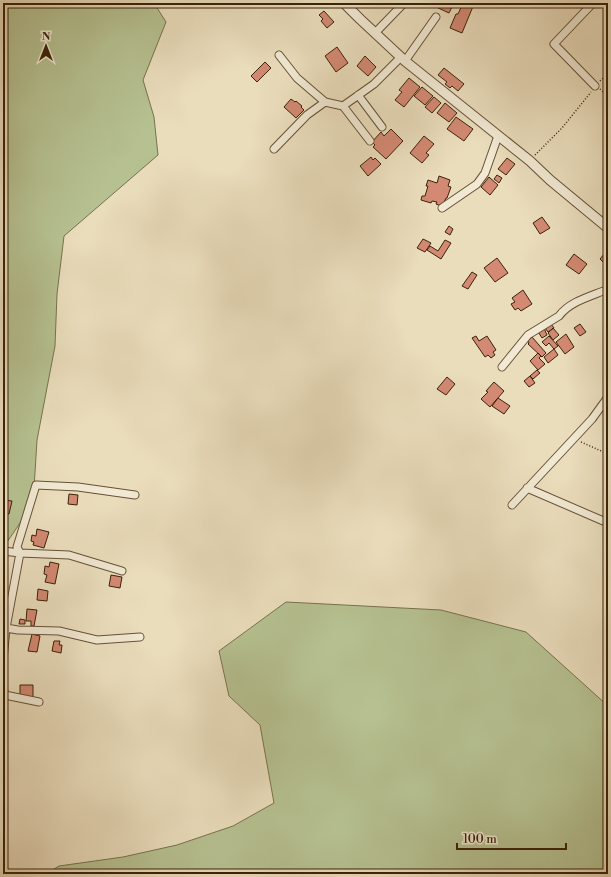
<svg xmlns="http://www.w3.org/2000/svg" width="611" height="877" font-family="'Libre Bodoni',serif">
	<rect width="100%" height="100%" fill="#eaddbc"/>
	<filter id="stains"><feTurbulence type="fractalNoise" baseFrequency=".005" numOctaves="4"/><feColorMatrix values="0 0 0 0 .2 0 0 0 0 .09 0 0 0 0 .02 0 0 0 .5 -.17"/></filter>
	<radialGradient id="worn" r=".72"><stop offset=".6" stop-color="#630" stop-opacity="0"/><stop offset="1" stop-color="#630" stop-opacity=".3"/></radialGradient>
	<path fill="#b6c191" stroke="#78724c" d="M3 3H154L166 22 143 80 154 117 158 155 64 236 57 294 55 346 37 440 33 504 3 548Z
		M286 602 441 610 526 632 608 706V874H46L59 866 123 857 177 845 233 826 274 803 260 725 229 696 219 651Z"/>
	<path fill="#d38973" stroke="#3a2208" d="M435 3H454L449 13 434 6Z
		M463 3 474 4 462 33 450 28 456 14H458Z
		M324 11 334 22 327 28 321 21 323 19 319 15Z
		M337 47 348 63 336 72 325 56Z
		M365 56 376 67 368 76 357 66Z
		M265 62 271 68 257 82 251 76Z
		M444 68 464 84 458 91 452 86 450 88 445 84 447 82 438 75Z
		M409 78 420 87 404 107 395 100 402 92 399 90Z
		M422 87 433 96 425 105 414 96Z
		M434 97 441 103 432 113 425 107Z
		M291 99 295 102 296 101 302 106 301 107 304 110 296 118 284 107Z
		M445 103 457 113 449 122 437 113Z
		M456 117 473 129 464 141 447 129Z
		M391 129 403 141 386 159 373 147 375 145 372 142 381 132 384 136Z
		M424 136 434 144 426 153 429 155 422 163 410 153Z
		M371 157 373 160 375 158 381 164 368 176 360 166Z
		M507 158 515 164 506 175 498 169Z
		M497 175 502 178 499 183 494 179Z
		M439 176 450 180 448 186 451 187 447 198H446L443 205 441 206 436 204 437 202 432 201 431 203 421 200 422 196H425L428 186H426L428 180 437 183Z
		M489 177 498 185 490 195 481 187Z
		M542 217 550 228 540 234 533 223Z
		M449 226 453 229 450 235 445 232Z
		M423 239 431 243 425 252 417 248Z
		M445 240 451 243 441 259 427 250 430 246 438 251Z
		M605 253 608 256 607 266 600 259Z
		M574 254 587 264 579 274 566 265Z
		M497 258 508 273 495 282 484 268Z
		M472 272 477 275 468 289 462 286Z
		M523 290 532 304 521 311 518 308 515 310 511 304 515 302 512 298Z
		M551 324 554 328 548 332 545 328Z
		M580 324 586 332 580 336 574 328Z
		M543 326 547 335 542 338 537 330Z
		M553 328 559 335 553 340 548 333Z
		M566 334 574 347 565 354 556 342Z
		M476 336 479 341 487 336 496 350 493 352 495 355 491 358 488 355 485 357 472 338Z
		M549 336 558 346 554 349 549 343 546 346 542 342Z
		M532 337 546 353 542 357 528 344 529 343 528 341Z
		M554 349 558 355 548 363 544 357Z
		M538 353 541 356 539 358 545 364 538 370 530 361Z
		M537 370 540 373 533 379 530 376Z
		M530 376 535 383 529 387 524 381Z
		M447 377 455 384 446 395 437 389Z
		M494 382 504 391 490 407 481 399 488 392 486 391Z
		M498 398 510 406 504 414 492 406Z
		M69 494 78 495 77 505 68 504Z
		M4 500 12 501 9 514 3 513Z
		M37 529 49 532 44 548 33 545 34 542 31 541 32 535 36 536Z
		M50 562 59 564 55 584 45 582 47 575 44 574 45 566 49 567Z
		M111 575 122 577 120 588 109 586Z
		M38 589 48 591 47 601 37 600Z
		M27 609 37 610 34 626H31V621H26Z
		M20 619 25 620V624H19Z
		M32 634 40 636 37 652 28 651Z
		M54 641H60L59 645H62L61 653 52 651Z
		M20 685H33V697H20Z"/>
	<g fill="none" stroke-linecap="round" stroke-linejoin="round">
		<g stroke="#665135" stroke-width="9">
			<path id="minor" d="M593 3 554 44 595 86
				M375 33 404 3
				M279 55 297 78 325 102 343 106
				M405 61 436 17
				M358 95 382 127
				M370 141 343 106 374 84 401 57
				M274 149 307 115 325 102
				M442 208 477 184 485 173 498 136
				M502 367 528 335 559 316C570 301 592 296 608 289
				M527 488 608 523
				M135 495 78 487 36 485 17 547 20 553 6 628 18 630 59 631 97 640 140 637
				M512 505 592 419 608 397
				M3 551 20 553 69 555 122 571
				M3 660 6 628
				M3 689 5 695 39 702"/>
		</g>
		<g stroke="#665135" stroke-width="11">
			<path id="tertiary" d="M344 3 360 19 405 61 530 161 550 180 608 228"/>
		</g>
		<path stroke="#3a2208" stroke-width="1.5" stroke-dasharray="1 2" stroke-linecap="butt" d="M600 81 608 73
			M600 89 608 96
			M535 155 562 128 591 92
			M581 442 608 454"/>
		<use href="#minor" stroke="#f1e9d3" stroke-width="7"/>
		<use href="#tertiary" stroke="#f1e9d3" stroke-width="9"/>
	</g>
	<rect width="611" height="877" fill="none" stroke="#eaddbc" stroke-width="16"/>
	<rect x="4" y="4" width="603" height="869" fill="none" stroke="#3a2208" stroke-width="2"/>
	<rect x="8" y="8" width="595" height="861" fill="none" stroke="#3a2208"/>
	<g transform="translate(46 46)" stroke="#f1e9d3" stroke-width="3" paint-order="stroke">
	<path d="M0-3L7 15L0 10L-7 15Z" fill="#3a2208"/>
	<text y="-6" font-size="11" font-weight="bold" text-anchor="middle" fill="#3a2208">N</text>
	</g>
	<path d="M457 843v6h109v-6" fill="none" stroke="#3a2208" stroke-width="2"/>
	<text x="463" y="843" font-size="12" fill="#3a2208" stroke="#f1e9d3" stroke-width="3" paint-order="stroke">100 m</text>
	<rect width="100%" height="100%" filter="url(#stains)"/>
	<rect width="100%" height="100%" fill="url(#worn)"/>
</svg>
